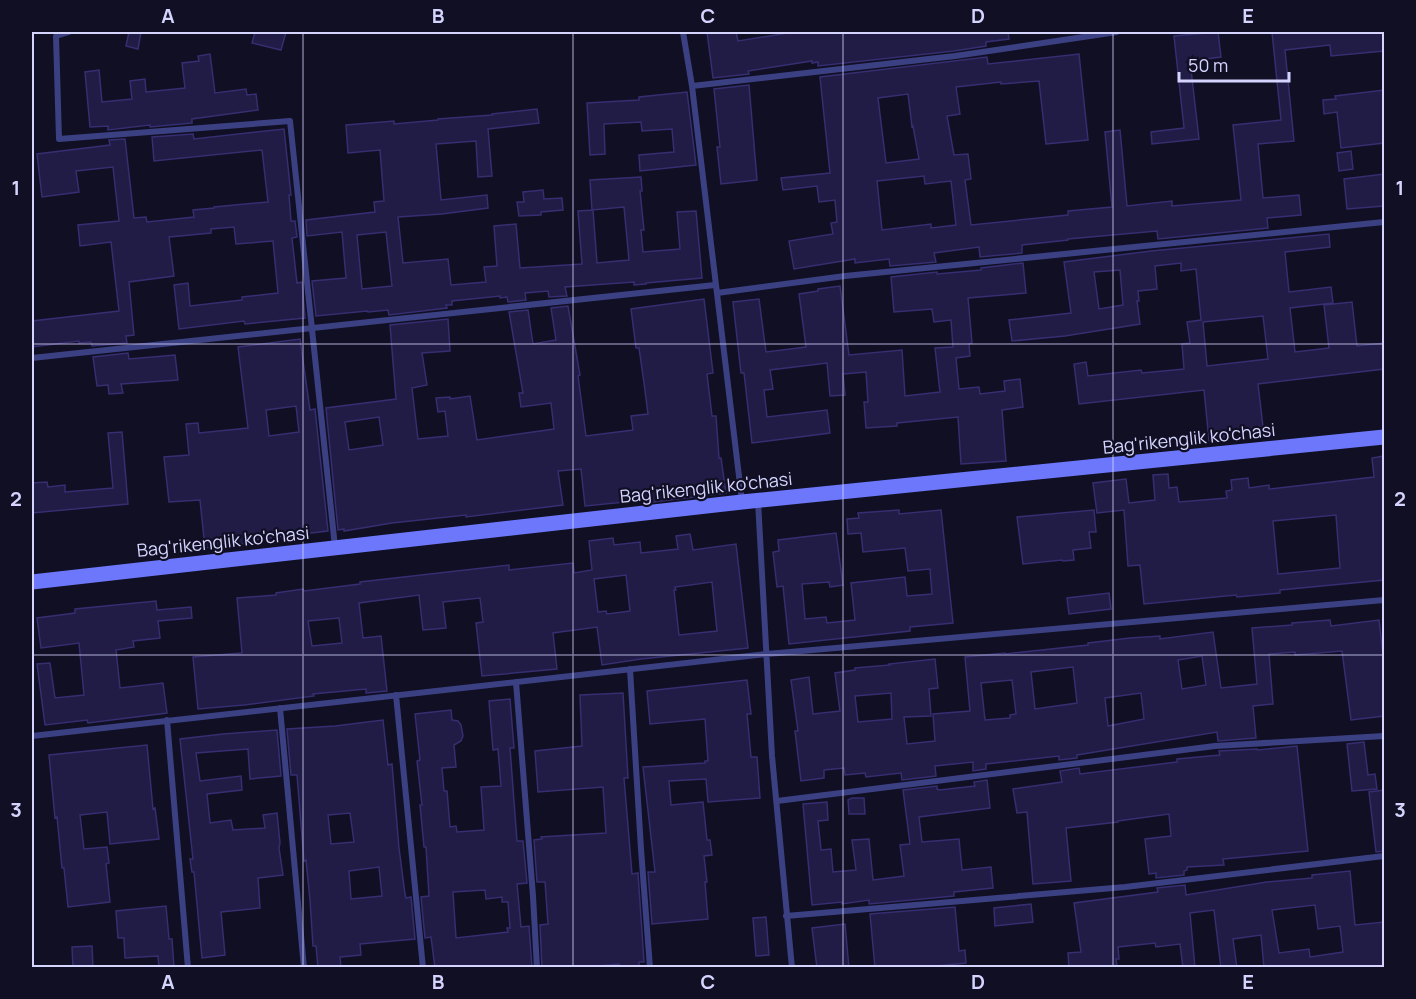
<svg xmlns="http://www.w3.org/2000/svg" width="1416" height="999" font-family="Manrope,sans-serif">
	<rect width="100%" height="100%" fill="#110f24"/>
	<path fill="#201c45" stroke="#352e70" stroke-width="1.5" fill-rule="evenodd" d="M129 32H141L138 49 126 46Z
		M255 32H286L281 50 252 43Z
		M707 32H736L738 41 788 33 787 32H845V33L857 32H1008L1009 39 986 42V46L954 51 818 66V62L812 63V61L748 71 749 74 713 78Z
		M1218 32 1221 57 1190 61 1199 139 1152 144 1151 132 1184 128 1174 36Z
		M1272 32H1384V51L1331 56 1330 45 1285 50 1294 141 1258 144 1263 198 1299 195 1301 215 1267 218 1268 228 1158 239 1157 231 1068 239V240L1022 245V253L980 257 979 247 934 253 936 262 890 266 889 259 855 263V259L794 269 789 241 833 234 831 223 837 222 835 200 819 202 817 186 783 190 781 178 830 173 820 77 987 57 988 64 1079 54 1088 140 1046 144 1039 81 1001 84V82L956 87 960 114 947 116 954 155 968 154 971 179 965 180 971 225 1068 215V211L1112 207 1105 132 1120 130 1127 206 1172 201V206L1241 200 1233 125 1281 120ZM908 94 912 127 913 126 919 159 886 163 878 98ZM924 176 925 184 951 181 956 225 931 228V224L882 230 877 181Z
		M210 54 215 93 246 89 247 95 256 94 258 110 192 119V123L150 127V125L108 130V126L90 127 85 72 99 70 102 102 132 99 130 81 145 79 146 92 185 88 182 63 199 61 198 56Z
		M749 85 757 180 721 184 717 147H720L714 89Z
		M1384 90V143L1341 148 1337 112 1324 114 1323 100 1336 99 1335 96Z
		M687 92 696 165 640 171 639 155 674 152 672 129 642 131 641 122 604 124 605 154 590 155 587 103 639 100V97Z
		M537 109 539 123 488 129 492 176 478 177 476 141 436 144 441 200 487 195 488 208 442 214 398 217 403 263 448 259 451 285 486 282 484 267 497 266 494 226 516 224 520 268 582 264 578 211 593 210 597 263 629 260 624 207 592 210 590 180 641 177 642 191H640L644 230H641L643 252 680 249 677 212 696 211 702 278 646 283V284L634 285V282L565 287 567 296 549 297 548 291 525 293 526 300 508 302 507 297 500 298V296L452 301V305H446L447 308 389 315 388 310 368 312 367 311 316 316 312 281 346 278 342 232 307 236 306 220 375 212 374 202 384 201 380 150 348 153 346 125 394 121V124L438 120V119L492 115V114ZM386 232 392 286 362 289 357 235Z
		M284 129 291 195H289L291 221H295L297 237 292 238 297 283 302 282 305 318 245 324 244 321 179 329 174 285 188 283 190 306 242 300V297L278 293 273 241 236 244 234 227 211 229V233L169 237 174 276 129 282 134 335 126 336 127 343 92 346 91 342 79 343V341L32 347V321L119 311 111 242 80 246 78 225 119 221 113 167 76 171 79 192 42 197 37 154 110 145 109 140 125 139 134 218 146 217 147 222 194 217 193 210 214 208V207L268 202 262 150 154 161 152 137 193 134 194 139Z
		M1351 151 1353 169 1339 171 1337 153Z
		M1384 174V206L1347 209 1344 179Z
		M543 190 544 199 562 198 563 210 541 212V215L519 216 517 202H524L523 192Z
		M1329 234 1330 247 1285 252 1289 292 1331 287 1333 303 1290 308 1295 352 1329 348 1324 305 1352 302 1357 346 1384 343V369L1258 384 1263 427 1224 431V439L1209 441 1204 390 1079 404 1074 364 1086 362 1088 376 1141 370 1142 373 1184 369 1182 344 1190 343 1187 322 1201 320 1196 269 1181 271V263L1155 266 1157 289 1138 291 1139 301H1137L1140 324 1065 336 1012 341 1009 320 1071 313 1064 262 1151 251ZM1120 270 1123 305 1099 309 1094 272ZM1263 316 1268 359 1207 366 1203 322Z
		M1023 263 1026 293 968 298 972 343 969 344 970 356 956 358 959 389 979 387 980 394 1005 391 1004 381 1020 379 1023 407 1002 410 1006 461 961 464 958 417 897 423V426L866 428 864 402H868L866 372 843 374 845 395 830 396 827 363 770 370 773 389 764 390 767 417 827 410 830 433 752 443 744 373H741L733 302 759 299 766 352 806 347 799 294 818 291V289L840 286 849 355 902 350 905 396 940 392 935 348 953 347 951 320 934 322 932 309 894 312 891 277 937 272V274L981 270V268Z
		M704 299 713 373 707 374 712 416H716L719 458H721L726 493 646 503V500L585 506 581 469 558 471 563 505 466 517V515L392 523 344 531V529L338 530 326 408 396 399 390 325 448 319 450 351 422 353 427 385 412 388 418 439 448 436 445 411 438 412 436 398 450 397V399L470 396 477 440 554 429 551 403 521 407 519 393H523L509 312 528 310 533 344 556 340 551 308 568 306 580 375 578 376 586 436 633 430 631 416 648 414 644 383 639 348H636L631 309ZM379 417 383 445 349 450 345 422Z
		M300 339 310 410 315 409 328 531 251 540 252 543 205 548 200 500 169 502 164 457 189 455 186 424 198 423 199 433 248 428 238 347ZM296 406 299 432 269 436 266 410Z
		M128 353 129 359 175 355 178 380 121 384 123 393 109 394 108 385 97 386 93 357Z
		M122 432 128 504 32 513V483L47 482 48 487 65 485V492L113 488 108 433Z
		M1384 456V580L1280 590V593L1237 597 1236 595 1144 604 1140 565 1128 566 1124 510 1097 513 1093 483 1126 479 1129 503 1155 500 1153 475 1168 474 1169 488 1177 487 1179 502 1227 498 1226 491 1232 490 1231 480 1248 478 1249 488 1269 485V489L1374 477 1372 458ZM1336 515 1340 568 1278 574 1273 521Z
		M899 510V514L941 510 953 623 910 627V631L789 644 783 586 777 587 773 552 779 551 778 540 836 533 843 585 830 587 829 582 802 584 805 619 826 617 827 623 855 620 851 583 905 577 907 596 932 594 930 569 908 571 905 548 863 552 861 533 848 534 847 519 859 518 858 513Z
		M1094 510 1096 532H1089L1091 548 1073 550 1074 560 1063 561 1062 560 1023 564 1017 517Z
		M690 534 693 550 736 544 748 648 641 659 602 665 597 627 553 633 557 669 482 676 476 623 483 622 480 598 443 602 446 628 423 630 419 595 359 603 363 638 381 636 387 691 366 693V689L313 694 314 696 244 705 198 709 193 657 242 653 237 598 276 595V593L303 589 304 591 360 584V582L509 565V570L573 563 574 573 592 570 589 541 613 538 614 545 640 542 641 553 678 549 676 536ZM626 575 630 611 607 614 606 611 598 612 594 579ZM712 582 717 631 679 635 674 590H676L675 587ZM339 618 342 643 312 646 308 621Z
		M1109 593 1111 609 1069 614 1067 598Z
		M156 601 157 610 191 607 192 618 158 621 160 638 133 641 134 647 116 650 120 688 163 683 167 713 88 723 87 720 45 725 37 664 50 663 55 698 84 695 79 643 41 648 37 618 75 613V609Z
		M1330 620 1331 626 1379 620 1384 664V716L1351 720 1342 651 1295 655V652L1269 654 1273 704 1253 706 1256 738 1218 741 1217 732 1077 755V758L1059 760V756L986 764V769L973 771V762L935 766 936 776 902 780 901 773 866 777 865 773 845 775 844 768 824 770V778L801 781 795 731H798L791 680 809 677 813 714 840 711 835 673 855 670V668L890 665 889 664 935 659 938 688 929 689 931 716 904 717 907 744 935 741 933 714 970 711 965 657 1005 653V654L1088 645V643L1130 638 1160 636V639L1213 632 1221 688 1257 684 1252 628 1292 625V623ZM1202 656 1206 685 1182 689 1178 660ZM1073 667 1077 703 1035 709 1031 672ZM1012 680 1016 714 1010 715V718L985 720 981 683ZM891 693 892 719 858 722 855 696ZM1141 693 1144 719 1108 726 1105 698Z
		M747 680 751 714H747L751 757H757L760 798 708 802 706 779 669 781 671 805 703 802 707 840H710L712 855 704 856 707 882H705L708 919 652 924 648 872H655L643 767 705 763V761H708L705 719 650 724 647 691Z
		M623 693 628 778H624L632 874 638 873 644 962H639V968H620L619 964 577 968H542L540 925 548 924 545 882H537L534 840 542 839 541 837 606 833 603 787 538 792 535 751 582 746 580 695Z
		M510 699 514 748H510L517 841H523L527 883 517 884 521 927 529 926 532 968H435L431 937 425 938 421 897 429 896 426 847H424L420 805H422L417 761 420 760 415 714 451 710 452 720 458 721 461 725 463 736 461 741 454 745 456 767 442 768 444 791H447L450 827 456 826 457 832 484 830 481 787 501 786 498 749 493 750 489 701ZM485 890 486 899 502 897V902H508L510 928H507L508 932 456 938 453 892Z
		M383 720 388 765 392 764 399 848 405 894 406 898 411 897 415 939 360 944 361 955 340 957 341 968H318L316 946H313L310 900 306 860 304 861 297 775H291L287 729 335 726ZM350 813 354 842 331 844 328 815ZM379 867 382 896 351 899 349 871Z
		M277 730 281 776 250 779 248 749 196 753 200 781 241 776 242 790 207 794 210 823 231 820 233 830 265 828 263 815 277 813 280 843 279 848 283 875 258 878 260 908 221 912 225 955 202 958 194 872H192L190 859H193L180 739 223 734Z
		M1364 742 1368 775 1375 774 1377 789 1352 791 1347 744Z
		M147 745 153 809 155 808 159 839 110 844 107 812 80 815 84 849 107 847 109 863 106 864 110 902 68 907 64 868H62L57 817 55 818 49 755Z
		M1297 746 1308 851 1223 859 1224 865 1187 867V870L1184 871V875L1156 878V873L1149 874 1145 839 1171 836 1169 814 1118 821V822L1066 828 1071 881 1033 884 1027 812 1017 813 1013 789 1062 782 1060 771 1079 768 1080 774 1177 762V759L1220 755 1219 751 1257 749 1258 750Z
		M987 780 990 808 919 817 922 842 959 839 962 870 991 867 993 888 954 892V896L869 904V900L842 904V902L812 905 803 804 827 802 828 820 818 821 821 850 831 849 833 872 856 870 852 840 869 839 873 880 904 876 900 845 910 844 903 790 937 786V789L939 790 975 786 974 782Z
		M1384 790V851L1376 852 1369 792Z
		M852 798H864L865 814H849L848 800Z
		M1350 871 1355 925 1384 922V968H1264L1261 935 1233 939 1237 968H1221L1214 910 1190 913 1195 968H1183L1180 944 1156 947 1155 943 1118 947 1119 959H1116L1117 968H1069L1068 953 1081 952 1074 903 1158 892 1157 888 1185 885 1186 895 1267 882 1312 878V875ZM1315 905 1318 929 1340 926 1343 952 1310 957 1309 949 1279 953 1272 910Z
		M1031 904 1033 922 995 926 994 908Z
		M166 906 169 939H172L174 968H159L158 956 125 958 124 938H118L116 911Z
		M955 907 959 951 965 950 966 963 916 968H875L870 914Z
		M766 917 769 955 756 956 753 918Z
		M845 924 849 968H817L812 928Z
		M92 946 93 968H73L72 947Z"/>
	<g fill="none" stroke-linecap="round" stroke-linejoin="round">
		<path stroke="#3b4082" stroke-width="6" d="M69 32 56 36 59 139 290 121 335 547
			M683 32 692 86 742 501
			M692 86 955 56 1117 32
			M717 293 845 276 1384 222
			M32 358 715 285
			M758 501 772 756 792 968
			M630 669 641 849 650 968
			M516 682 533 896 537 968
			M396 695 423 968
			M280 708 304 968
			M167 720 188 968
			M32 736 767 654 1384 600
			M777 801 1215 746 1384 736
			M786 916 1125 887 1384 856"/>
		<path stroke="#6d77fb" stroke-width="15" d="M32 582 742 502 1384 437"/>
	</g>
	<path fill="none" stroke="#d4d4fe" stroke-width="1.5" stroke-opacity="0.55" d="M303 32V968M573 32V968M843 32V968M1113 32V968M32 344H1384M32 655H1384"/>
	<g text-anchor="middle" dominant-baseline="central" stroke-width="4.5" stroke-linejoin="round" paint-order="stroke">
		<g font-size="18" fill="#d4d4fe" stroke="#110f24">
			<text transform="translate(1189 438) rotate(-6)">Bag'rikenglik ko'chasi</text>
			<text transform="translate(706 487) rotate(-6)">Bag'rikenglik ko'chasi</text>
			<text transform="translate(223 541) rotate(-6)">Bag'rikenglik ko'chasi</text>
		</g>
	</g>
	<rect width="1416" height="999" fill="none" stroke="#110f24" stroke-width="66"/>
	<path d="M1179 72v9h110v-9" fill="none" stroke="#d4d4fe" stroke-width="3"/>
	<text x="1188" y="72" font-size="18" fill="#d4d4fe" stroke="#110f24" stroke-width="4.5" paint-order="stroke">50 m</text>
	<rect x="33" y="33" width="1350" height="933" fill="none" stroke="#d4d4fe" stroke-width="2"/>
	<g font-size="20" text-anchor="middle" font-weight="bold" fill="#d4d4fe">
		<text x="168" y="23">A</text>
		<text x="438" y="23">B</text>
		<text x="708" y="23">C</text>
		<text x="978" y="23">D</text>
		<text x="1248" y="23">E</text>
		<text x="16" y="195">1</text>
		<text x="1400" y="195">1</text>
		<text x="16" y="506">2</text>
		<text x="1400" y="506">2</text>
		<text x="16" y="817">3</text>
		<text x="1400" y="817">3</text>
		<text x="168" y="989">A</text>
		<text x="438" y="989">B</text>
		<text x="708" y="989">C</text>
		<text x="978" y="989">D</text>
		<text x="1248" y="989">E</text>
	</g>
</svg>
